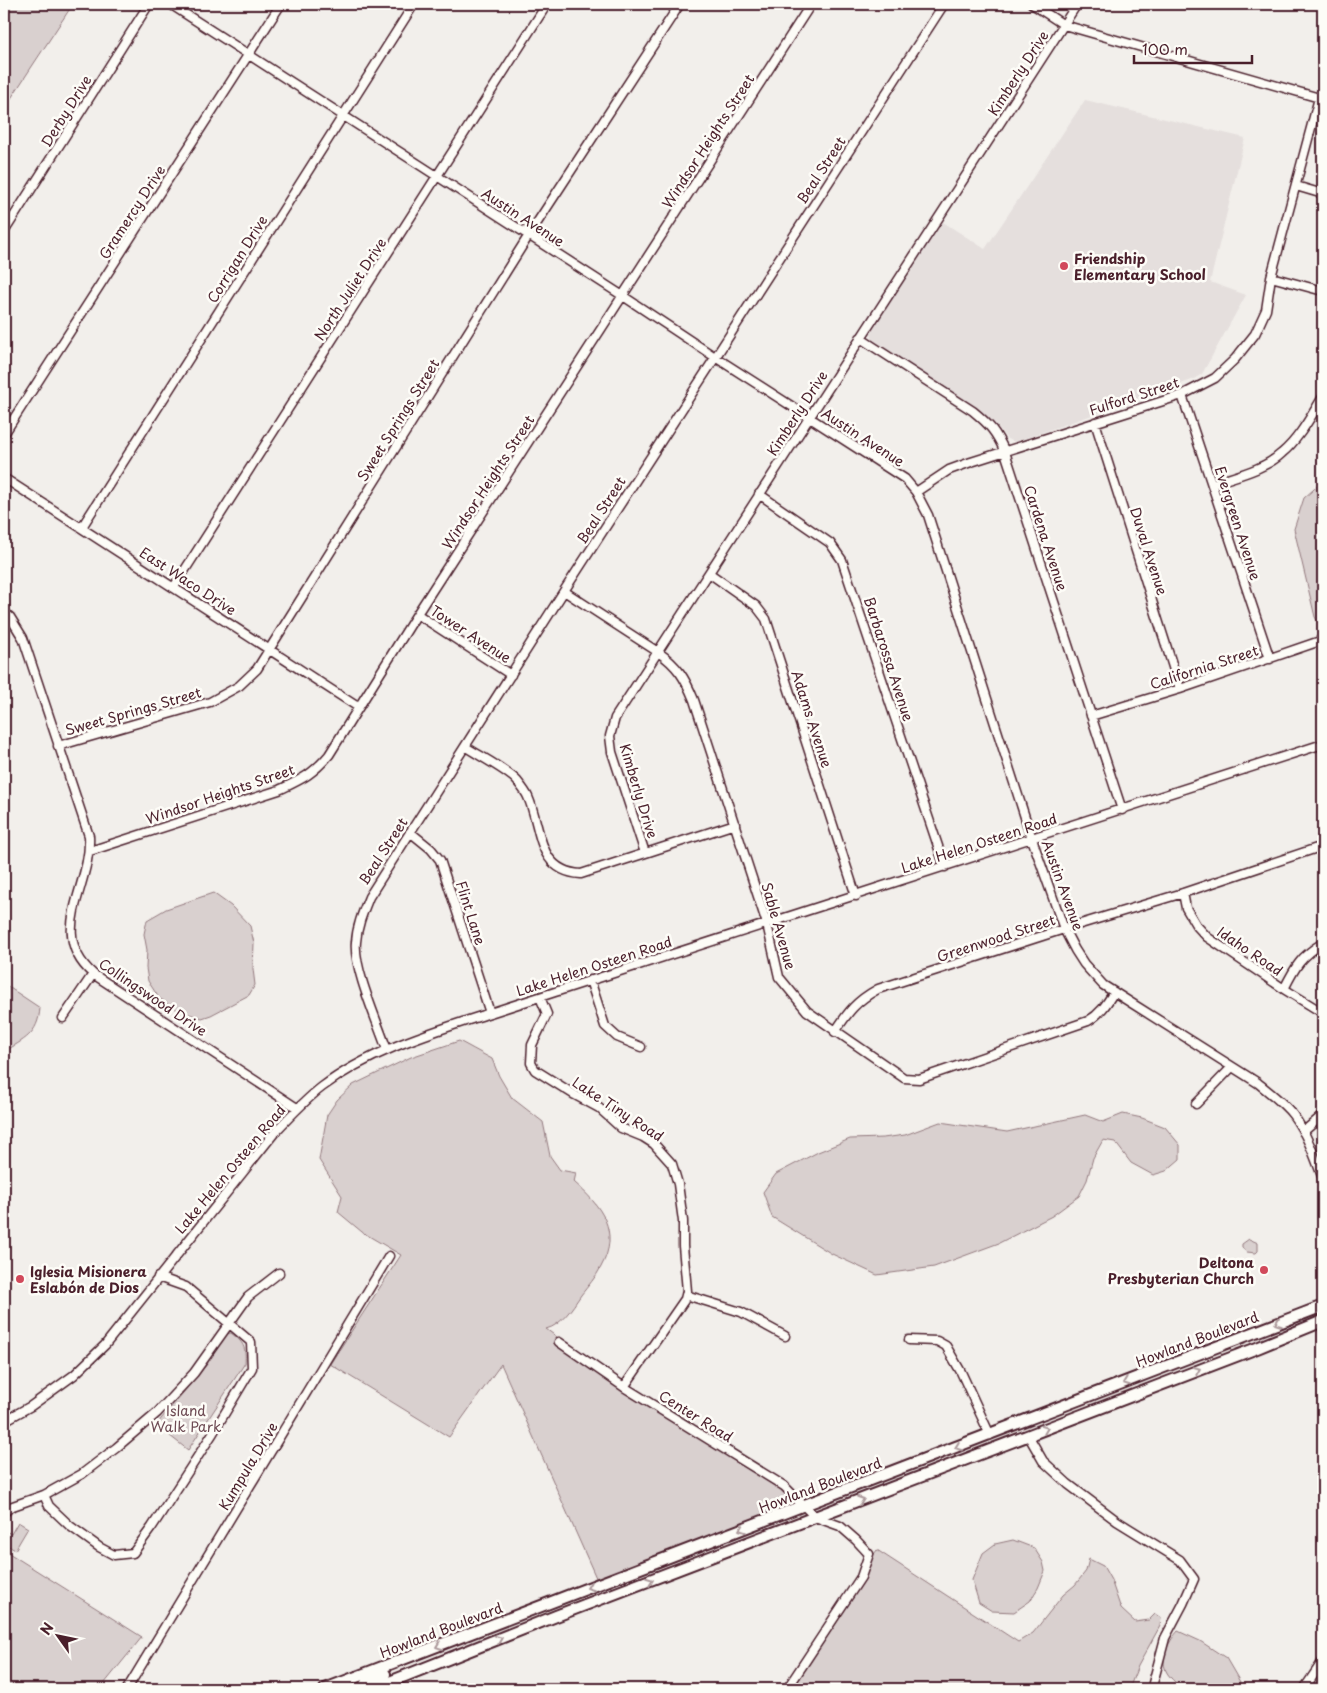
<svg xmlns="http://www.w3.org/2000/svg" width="1327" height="1693" font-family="'Playpen Sans',sans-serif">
	<rect width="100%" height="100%" fill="#f2efeb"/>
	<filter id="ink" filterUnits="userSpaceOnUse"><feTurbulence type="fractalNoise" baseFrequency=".02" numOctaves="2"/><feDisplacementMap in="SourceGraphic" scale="10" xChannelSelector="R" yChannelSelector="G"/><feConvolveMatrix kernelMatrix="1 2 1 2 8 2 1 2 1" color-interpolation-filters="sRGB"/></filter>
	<g filter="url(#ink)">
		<path fill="#e5dfdd" d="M1085 100 1245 138 1210 282 1246 295 1202 374 1192 380 1015 442 1007 439 995 423 872 339 871 330 943 222 985 249Z"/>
		<path fill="#d9d0cf" stroke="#92787d" d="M4 4H73L4 109Z
			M1323 481V630L1315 617 1294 529 1304 498Z
			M213 893 231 906 250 926 254 943 253 969 255 985 249 995 211 1015 202 1018 179 1011 159 998 148 981 146 968 147 950 144 934 147 920 166 909Z
			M4 984 40 1008C38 1035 24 1039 4 1052Z
			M459 1041 492 1059 499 1076 512 1098 543 1122 550 1156 560 1170 576 1173 574 1182C601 1206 621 1231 601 1267 596 1277 588 1286 581 1295 572 1308 562 1325 546 1329L557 1337 553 1343 625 1392 781 1490 796 1504 597 1580 501 1364 449 1437 330 1364 401 1255 362 1232 338 1212 342 1196 319 1160 327 1115 337 1100 353 1085 411 1057Z
			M1123 1114 1142 1118 1165 1127 1180 1145V1159L1166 1171 1153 1175 1131 1163 1115 1142 1103 1140 1093 1158 1087 1180 1079 1196 1052 1216 999 1243 934 1267 877 1275 832 1254 772 1217 763 1192 776 1174 818 1152 850 1139 883 1138 905 1135 940 1122 1007 1132 1085 1115 1103 1122Z
			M1249 1239 1258 1243V1251L1256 1253 1247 1252 1242 1248V1244Z
			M231 1333C244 1343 246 1347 245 1363L188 1450 156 1425 208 1363 207 1356 225 1334Z
			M18 1522 28 1528 15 1550 4 1543V1530L11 1534Z
			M1013 1540 1034 1548 1043 1562 1045 1571 1038 1588 1030 1601 1014 1612 992 1611 979 1603 972 1580 983 1553 995 1544Z
			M4 1550 142 1637 100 1689H4Z
			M877 1550 1018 1642 1033 1633 1063 1595 1075 1585 1086 1571 1089 1559 1103 1566 1111 1580 1121 1609 1135 1622 1149 1620 1155 1614 1161 1618 1160 1626 1138 1666 1129 1689H793L865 1579 872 1557Z
			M1178 1631 1200 1641 1226 1658 1240 1682 1235 1689H1183C1177 1684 1167 1676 1165 1668 1161 1655 1170 1640 1178 1631Z"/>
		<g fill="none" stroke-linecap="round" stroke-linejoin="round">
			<g stroke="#4a1f2b" stroke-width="11">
				<path id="minor" d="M170 4 623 296 715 357 905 479 916 492 928 515 1032 839 1064 929 1075 950 1084 964 1103 985 1114 992 1258 1083C1270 1093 1284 1103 1293 1115 1307 1134 1315 1157 1323 1179
					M1032 4 1064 25 1323 99
					M1296 186 1323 194
					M4 232 149 4
					M1271 277 1323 291
					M860 338 973 411C990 425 996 432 1005 452L1122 810
					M1182 395 1270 659
					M1095 422 1180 689
					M4 434 281 4
					M4 478 358 707
					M1212 484C1235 476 1264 470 1282 453 1299 439 1311 416 1323 397
					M916 492 949 470 971 462 1182 395 1215 378 1235 359 1255 334 1266 310 1271 277 1319 98
					M759 494 830 543 842 560 945 867
					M82 527 414 4
					M709 573 756 606 766 619 856 896
					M174 587 547 4
					M564 591 658 652C678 666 685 678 694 700L767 924 779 977 807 1011 904 1078 919 1079 1088 1021C1100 1014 1106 1005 1114 992
					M4 612 10 617 23 638 89 836C92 886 46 933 93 974L297 1108
					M417 614 511 675
					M1091 716 1180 689 1323 640
					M58 746 210 702 239 686 257 669 529 235 680 4
					M466 747C478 755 510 772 517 781 521 786 526 792 528 797 542 828 536 871 581 874L735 824
					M410 832 431 849 440 860 490 1013
					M90 851 279 790C302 779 312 775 329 755L417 614 811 4
					M645 853 612 752 610 736 615 718 1077 4
					M1183 893 1186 908 1196 925 1207 937 1284 989 1323 1013
					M590 980 605 1026 617 1037 641 1047
					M1284 989C1295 967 1301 956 1323 943
					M540 997 547 1014 532 1045 531 1063 535 1070 575 1095 599 1108 621 1128 643 1137 654 1144 672 1164 678 1184 683 1221V1246L687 1291 685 1299 624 1387
					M63 1018 93 974
					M835 1032C848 1012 856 1001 878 989L1064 929 1183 893 1323 846
					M387 1050C378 1023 353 968 356 942 357 926 363 912 369 897L564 591 944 4
					M1196 1104 1232 1067
					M1303 1132 1323 1115
					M686 1295 741 1312 785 1336
					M909 1340 937 1341 946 1346 961 1372 990 1435
					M559 1342 624 1387 784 1486 815 1517 840 1526 856 1540 869 1554 861 1577 787 1689
					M4 1421 31 1406 74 1375 105 1345 275 1132C290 1116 305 1100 322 1087 371 1050 433 1032 490 1013L1323 744
					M1028 1435 1043 1461 1068 1484 1117 1521 1180 1560 1194 1579 1183 1604 1165 1638 1153 1683V1689
					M44 1495 49 1506 70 1526 99 1547 114 1555 133 1553 152 1527 213 1433 252 1368 251 1342 186 1287 158 1277
					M4 1513 10 1507 44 1495 82 1474 116 1448 157 1413 194 1373 248 1297 279 1273
					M127 1689 389 1256
					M1304 1689 1323 1661"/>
			</g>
			<g stroke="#4a1f2b" stroke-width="14">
				<path id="major" d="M325 1689 1323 1306
					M362 1689 367 1682 385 1674
					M372 1689 556 1616 1257 1348 1323 1321"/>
			</g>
			<use href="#minor" stroke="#fdfcf7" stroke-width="8"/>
			<use href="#major" stroke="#fdfcf7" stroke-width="10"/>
		</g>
		<defs><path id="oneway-chevron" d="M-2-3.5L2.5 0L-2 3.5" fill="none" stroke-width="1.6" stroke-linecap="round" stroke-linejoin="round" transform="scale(1.25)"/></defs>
		<g stroke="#ac999b">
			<use href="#oneway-chevron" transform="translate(1278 1323) rotate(159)"/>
			<use href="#oneway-chevron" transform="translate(1197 1370) rotate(-22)"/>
			<use href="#oneway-chevron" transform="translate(1126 1382) rotate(159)"/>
			<use href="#oneway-chevron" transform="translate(1045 1429) rotate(-21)"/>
			<use href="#oneway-chevron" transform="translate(958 1447) rotate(159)"/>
			<use href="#oneway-chevron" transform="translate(861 1500) rotate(-20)"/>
			<use href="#oneway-chevron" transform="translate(742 1529) rotate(159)"/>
			<use href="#oneway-chevron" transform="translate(650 1581) rotate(-21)"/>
			<use href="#oneway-chevron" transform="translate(590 1587) rotate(159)"/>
			<use href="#oneway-chevron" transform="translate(499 1639) rotate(-22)"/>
			<use href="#oneway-chevron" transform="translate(439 1646) rotate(159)"/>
		</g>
	</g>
	<g fill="#d1495b" stroke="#fdfcf7" stroke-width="2">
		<circle cx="1064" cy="266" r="5"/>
		<circle cx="1264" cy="1270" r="5"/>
		<circle cx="20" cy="1279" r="5"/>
	</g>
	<g text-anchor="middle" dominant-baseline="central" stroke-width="5" stroke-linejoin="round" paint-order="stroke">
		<g font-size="14" fill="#4a1f2b" stroke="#fdfcf7">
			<text transform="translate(1018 73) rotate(-57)">Kimberly Drive</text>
			<text transform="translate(66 111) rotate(-58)">Derby Drive</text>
			<text transform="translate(708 141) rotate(-57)">Windsor Heights Street</text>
			<text transform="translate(821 170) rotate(-57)">Beal Street</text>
			<text transform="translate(132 212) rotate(-57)">Gramercy Drive</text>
			<text transform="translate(523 217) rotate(33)">Austin Avenue</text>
			<text transform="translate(237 259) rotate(-58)">Corrigan Drive</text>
			<text transform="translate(350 289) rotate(-57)">North Juliet Drive</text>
			<text transform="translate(1134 396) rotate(-18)">Fulford Street</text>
			<text transform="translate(797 413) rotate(-57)">Kimberly Drive</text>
			<text transform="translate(398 420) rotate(-58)">Sweet Springs Street</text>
			<text transform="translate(863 437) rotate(33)">Austin Avenue</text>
			<text transform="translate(488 482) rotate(-57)">Windsor Heights Street</text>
			<text transform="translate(601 510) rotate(-57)">Beal Street</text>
			<text transform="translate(1238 523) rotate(72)">Evergreen Avenue</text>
			<text transform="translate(1046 538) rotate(72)">Cardena Avenue</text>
			<text transform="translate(1149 551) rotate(72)">Duval Avenue</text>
			<text transform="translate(188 581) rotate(33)">East Waco Drive</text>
			<text transform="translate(471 634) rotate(33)">Tower Avenue</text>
			<text transform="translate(889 659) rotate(72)">Barbarossa Avenue</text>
			<text transform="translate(1204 667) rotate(-18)">California Street</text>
			<text transform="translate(133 711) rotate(-16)">Sweet Springs Street</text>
			<text transform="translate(812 719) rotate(72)">Adams Avenue</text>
			<text transform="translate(639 791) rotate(73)">Kimberly Drive</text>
			<text transform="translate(220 794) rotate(-19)">Windsor Heights Street</text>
			<text transform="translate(979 843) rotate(-18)">Lake Helen Osteen Road</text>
			<text transform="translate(383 851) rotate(-57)">Beal Street</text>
			<text transform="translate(1063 885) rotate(70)">Austin Avenue</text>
			<text transform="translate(471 913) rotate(72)">Flint Lane</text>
			<text transform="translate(779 926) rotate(74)">Sable Avenue</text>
			<text transform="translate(996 938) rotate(-18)">Greenwood Street</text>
			<text transform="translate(1250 951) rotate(34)">Idaho Road</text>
			<text transform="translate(594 966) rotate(-18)">Lake Helen Osteen Road</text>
			<text transform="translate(153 997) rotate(34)">Collingswood Drive</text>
			<text transform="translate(618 1109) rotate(33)">Lake Tiny Road</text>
			<text transform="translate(230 1169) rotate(-50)">Lake Helen Osteen Road</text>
			<text transform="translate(1197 1339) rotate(-21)">Howland Boulevard</text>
			<text transform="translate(696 1416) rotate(32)">Center Road</text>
			<text transform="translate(248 1466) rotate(-59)">Kumpula Drive</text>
			<text transform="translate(820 1485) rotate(-21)">Howland Boulevard</text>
			<text transform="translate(441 1630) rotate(-21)">Howland Boulevard</text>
		</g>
		<g font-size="14" font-weight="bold" fill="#4a1f2b" stroke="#fdfcf7" text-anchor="start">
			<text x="1074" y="258">Friendship<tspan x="1074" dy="16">Elementary School</tspan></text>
			<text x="1254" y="1262" text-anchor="end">Deltona<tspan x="1254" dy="16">Presbyterian Church</tspan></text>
			<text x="30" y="1271">Iglesia Misionera<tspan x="30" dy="16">Eslabón de Dios</tspan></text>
		</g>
		<g font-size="14" fill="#6e4b54" stroke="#fdfcf7">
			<text x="186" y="1410">Island<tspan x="186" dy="16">Walk Park</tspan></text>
		</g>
	</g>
	<rect width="1327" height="1693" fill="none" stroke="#fdfcf7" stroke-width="20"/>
	<rect x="10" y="10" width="1307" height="1673" fill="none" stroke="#4a1f2b" stroke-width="2" filter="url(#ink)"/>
	<g transform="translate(58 1636) rotate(303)" stroke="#fdfcf7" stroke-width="4" paint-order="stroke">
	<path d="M0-4L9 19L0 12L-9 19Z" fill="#4a1f2b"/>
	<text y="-8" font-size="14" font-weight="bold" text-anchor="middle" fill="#4a1f2b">N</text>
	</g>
	<path d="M1134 55v8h118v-8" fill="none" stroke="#4a1f2b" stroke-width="2.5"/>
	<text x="1142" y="55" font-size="15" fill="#4a1f2b" stroke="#fdfcf7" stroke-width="4" paint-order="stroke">100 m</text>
</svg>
